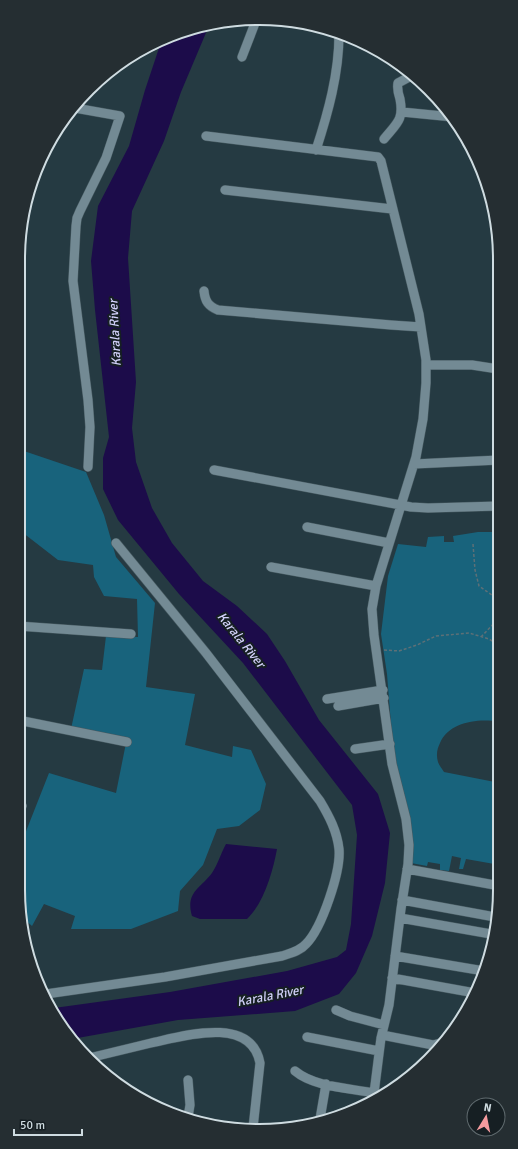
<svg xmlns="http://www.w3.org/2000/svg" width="518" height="1149" font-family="Signika,sans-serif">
	<rect width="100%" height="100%" fill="#253a42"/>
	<path fill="#18637c" d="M18 449 86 472 104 515 116 557 155 603 146 687 195 694 185 745 232 757 233 746 251 750 266 784 260 810 239 826 217 829 203 865 180 891 178 911 131 929H71L75 916 44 904 32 926 23 918 18 890V848L21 844 49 773 116 793 126 743 71 729 84 669 102 670 106 636 138 637 137 599 104 596 94 577 93 565 58 560 18 529Z
		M478 532H499V722C479 718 449 722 440 743 437 749 436 755 438 762 439 765 442 769 444 772L500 783V865L466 859 463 869H459L461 858 452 856 449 871 440 870V864L428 862 427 866 411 863 394 763 387 674 381 634 388 576 398 544 426 547 428 537 444 536V542H454L453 536Z"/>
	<path fill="#1c0c4a" d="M208 28 181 92 164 141 132 211 128 258 136 382 132 428 136 462 152 508 172 543 203 581 237 606 267 634 285 661 319 720 378 794 390 833 385 883 372 936 356 973 339 994 295 1011 178 1020 72 1039 54 1008 170 992 287 971 337 957 346 950 351 924 357 835 352 805 243 663 179 594 118 520 103 489V458L109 437 95 310 91 261 98 206 129 146 145 90 162 39 167 36Z
		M226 844 277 849C273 871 264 903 247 919H200L192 916C185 892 201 888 212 873 218 864 221 853 226 844Z"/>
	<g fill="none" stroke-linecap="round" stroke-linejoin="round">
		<g stroke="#465960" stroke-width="10">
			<path id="minor" d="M242 57 257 18
				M75 108 120 116 106 158 80 211 77 218 76 226 73 281 88 400 90 427 88 467
				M402 112 453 117
				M206 136 378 157 381 161 419 314 426 360V383L423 419 416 457 376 586 372 609 374 635 392 764 406 819 409 845 408 864 401 909 389 1005 381 1038 373 1101
				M384 139C397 123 404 120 400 99 398 93 397 88 398 83L413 75
				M467 144V142
				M316 150C328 113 339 74 339 34
				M225 190 392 209
				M204 291C205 301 208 306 218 310L391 325 421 327
				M426 365H472L498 369
				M414 464 499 460
				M214 470 411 507 428 508 499 506
				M307 527 389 543
				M271 567 376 586
				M18 626 131 634
				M327 699 383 690
				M338 706 384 698
				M18 720 127 742
				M355 749 390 744
				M18 805 22 806
				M407 869 500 886
				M402 900 495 917
				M400 918 491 934
				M395 956 484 971
				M392 978 475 993
				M46 994 165 977 282 956C291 953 300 951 306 944 322 928 341 871 339 849 337 831 329 816 320 801L206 653 116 543
				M336 1010 350 1016 384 1025
				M382 1035 433 1045 444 1042
				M307 1037 379 1051
				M89 1058C109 1053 130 1048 151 1043 183 1036 251 1015 260 1063L253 1128
				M295 1071C314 1087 349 1088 374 1093
				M188 1080 190 1105 188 1117
				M320 1119 326 1084"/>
		</g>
		<path stroke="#5d7077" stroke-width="1.5" stroke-dasharray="3 2" stroke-linecap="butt" d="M473 544 475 570 479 586 499 600
			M481 637 499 618
			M384 650 399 651 417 645 436 636 469 633 489 639 499 645V647"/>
		<use href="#minor" stroke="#738a94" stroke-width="9"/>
	</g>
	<g text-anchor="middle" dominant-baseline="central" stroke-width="4" stroke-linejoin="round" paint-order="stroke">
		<g font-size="13" font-style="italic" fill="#d1d0f8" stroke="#161f23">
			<text transform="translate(115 333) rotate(-93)">Karala River</text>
			<text transform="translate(241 640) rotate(51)">Karala River</text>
			<text transform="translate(270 996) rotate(-11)">Karala River</text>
		</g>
	</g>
	<path d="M0 0H518V1149H0ZM259 25H259A234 234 0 0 1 493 259V890A234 234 0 0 1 259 1124H259A234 234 0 0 1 25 890V259A234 234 0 0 1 259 25Z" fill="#252e32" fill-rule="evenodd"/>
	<path fill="none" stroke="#cfdce1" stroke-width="2" d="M259 25H259A234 234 0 0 1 493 259V890A234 234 0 0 1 259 1124H259A234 234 0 0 1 25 890V259A234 234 0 0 1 259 25Z"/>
	<g transform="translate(486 1117) rotate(10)"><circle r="19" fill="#161f23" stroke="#606b6f"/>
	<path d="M0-3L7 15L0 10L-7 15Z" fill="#f59b9e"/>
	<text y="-6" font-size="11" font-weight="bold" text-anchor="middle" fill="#cfdce1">N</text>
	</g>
	<path d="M14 1129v6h68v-6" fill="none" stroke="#cfdce1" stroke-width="2"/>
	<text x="20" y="1129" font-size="12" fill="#cfdce1" stroke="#161f23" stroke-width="3" paint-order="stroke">50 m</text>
</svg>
